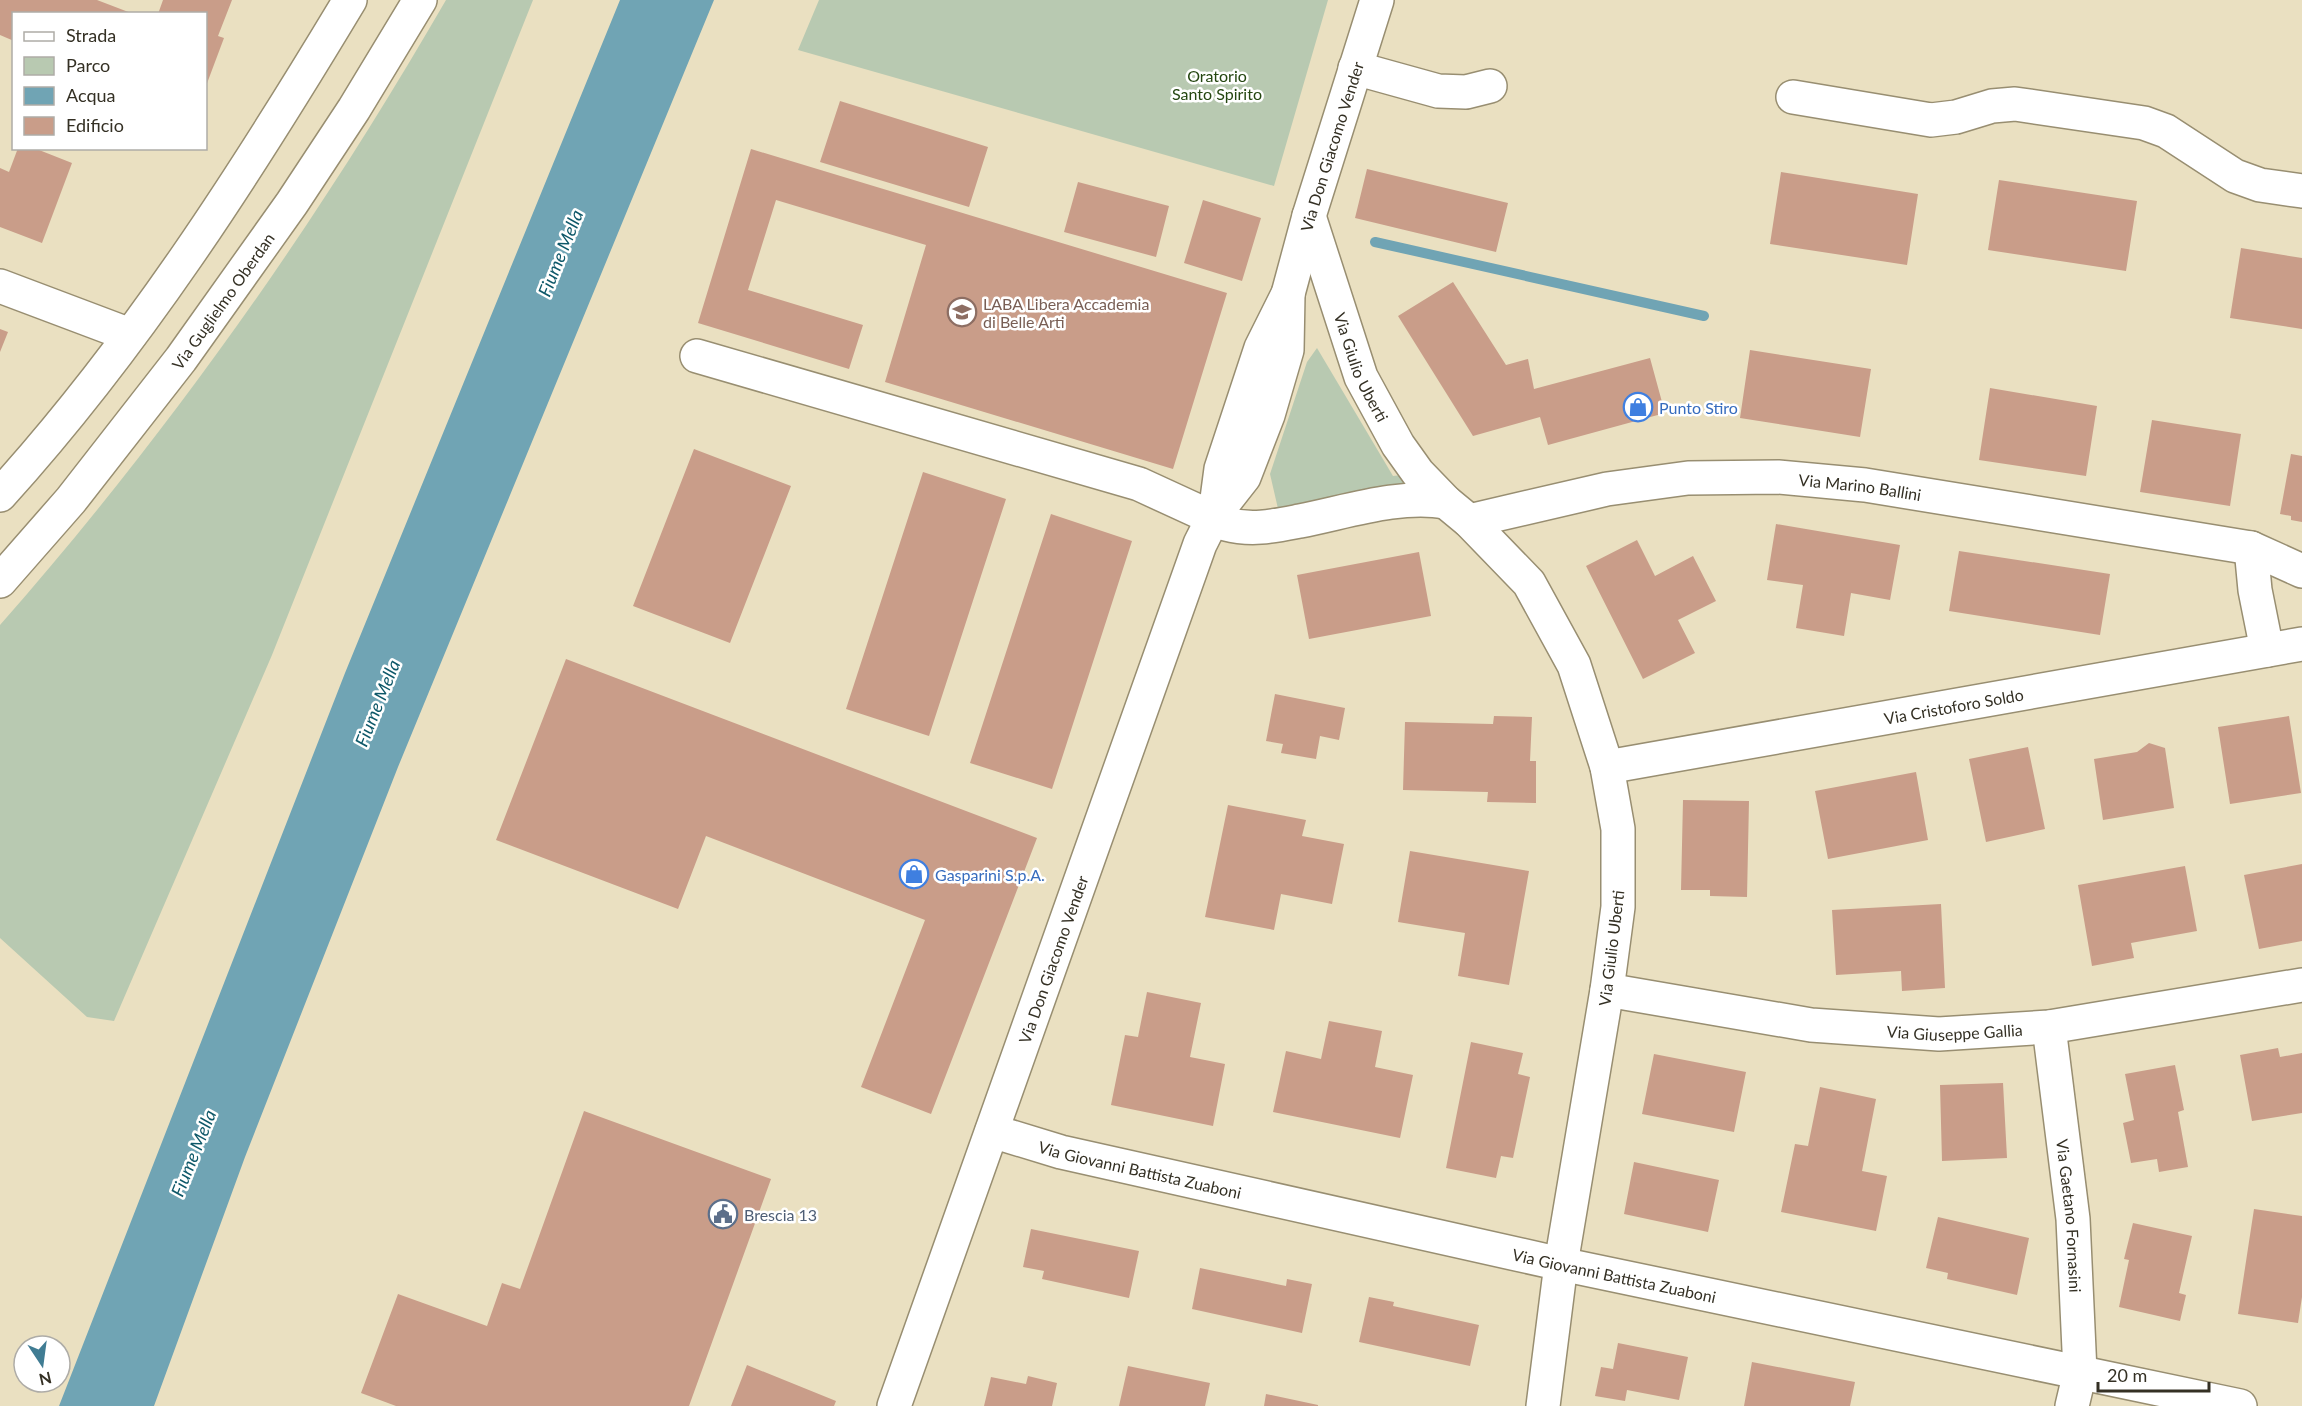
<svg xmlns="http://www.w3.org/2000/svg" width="2302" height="1406" font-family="Lato,sans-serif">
	<rect width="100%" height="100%" fill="#eae0c1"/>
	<path fill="#b8c9b1" d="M446 0H533L272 655 114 1021 87 1017 0 938V625C169 433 318 222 446 0Z
		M819 0H1328L1274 186 798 50Z
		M1317 348 1393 476 1402 475 1407 483 1404 487 1279 513 1270 474 1307 362Z"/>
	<path fill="#70a4b4" d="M620 0H714L398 767 245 1157 154 1406H59L345 673Z"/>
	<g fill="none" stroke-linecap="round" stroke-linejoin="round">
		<path stroke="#70a4b4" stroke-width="10" d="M1375 242 1704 316"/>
	</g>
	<path fill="#c99d89" d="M0 0H97L131 13 14 14V41L0 35Z
		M163 0H232L218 36 224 38 206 86V14H158Z
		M840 101 988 147 969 207 820 162Z
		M18 148H34L72 163 42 243 0 227V168L9 172Z
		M751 149 1227 293 1173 469 885 382 926 245 776 200 748 290 863 325 849 369 698 323Z
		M1367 169 1508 203 1496 252 1355 218Z
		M1781 172 1918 194 1907 265 1770 244Z
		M1999 180 2137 201 2126 271 1988 250Z
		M1078 182 1169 206 1156 257 1064 232Z
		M1203 200 1261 218 1242 281 1184 263Z
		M2241 248 2302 258V329L2230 318Z
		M1453 282 1506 365 1528 359 1534 389 1650 358 1665 413 1548 445 1540 417 1473 436 1398 316Z
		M0 329 8 332 0 352Z
		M1750 350 1871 369 1860 437 1740 418Z
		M1990 388 2097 406 2086 476 1979 460Z
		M2152 420 2241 434 2230 506 2140 492Z
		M694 449 791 486 730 643 633 606Z
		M2291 454 2302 456V522L2291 520V516L2280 514Z
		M923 472 1006 499 929 736 846 709Z
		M1051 514 1132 541 1052 789 970 763Z
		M1776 524 1900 545 1890 600 1851 593 1844 636 1796 628 1803 585 1767 580Z
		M1637 540 1655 576 1693 556 1716 601 1678 620 1695 653 1643 679 1586 566Z
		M1959 551 2110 574 2100 635 1949 611Z
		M1419 552 1431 616 1309 639 1297 575Z
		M566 659 1037 838 931 1114 861 1087 925 920 706 836 678 909 496 840Z
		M1275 694 1345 708 1339 740 1320 736 1316 759 1281 753 1283 744 1266 741Z
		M1494 716 1532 717 1530 761H1536V803L1487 802 1488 792 1403 790 1405 722 1493 724Z
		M2289 716 2301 793 2230 804 2218 727Z
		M2149 743 2165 748 2174 808 2103 820 2094 759 2137 752Z
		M2028 747 2045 829 1986 842 1969 759Z
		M1916 772 1928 840 1828 859 1815 791Z
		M1683 800 1749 801 1747 897 1710 896V890H1681Z
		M1228 805 1306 820 1302 836 1344 844 1332 904 1281 894 1274 930 1205 917Z
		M1410 851 1529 871 1509 985 1458 976 1465 933 1398 922Z
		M2302 864V941L2259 949 2244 875Z
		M2185 866 2197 931 2131 943 2134 958 2092 966 2078 885Z
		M1941 904 1945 988 1902 991 1901 971 1836 975 1832 910Z
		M1147 992 1201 1003 1190 1057 1225 1064 1213 1126 1111 1105 1125 1035 1138 1037Z
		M1329 1021 1382 1031 1375 1067 1413 1075 1400 1138 1273 1112 1286 1051 1321 1059Z
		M1471 1042 1523 1053 1518 1074 1530 1077 1513 1158 1501 1156 1496 1178 1446 1168Z
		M2278 1048 2280 1057 2302 1053V1113L2252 1121 2240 1055Z
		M1654 1054 1746 1072 1734 1132 1642 1114Z
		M2175 1065 2184 1110 2178 1112 2188 1167 2159 1172 2157 1159 2131 1163 2123 1123 2134 1120 2125 1074Z
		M2003 1083 2007 1158 1942 1161 1940 1085Z
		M1820 1087 1876 1099 1862 1171 1887 1176 1876 1231 1781 1212 1795 1144 1808 1146Z
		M584 1111 771 1179 689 1406H396L361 1393 398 1294 487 1326 502 1283 520 1289Z
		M1634 1162 1719 1180 1708 1232 1624 1214Z
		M2254 1209 2302 1216V1297L2298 1323 2238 1314Z
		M1938 1217 2029 1238 2017 1295 1947 1279 1948 1273 1926 1268Z
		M2133 1223 2192 1236 2179 1293 2186 1295 2180 1321 2119 1307 2129 1260 2124 1259Z
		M1031 1229 1139 1251 1129 1298 1042 1279 1044 1271 1023 1267Z
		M1200 1268 1286 1286 1287 1279 1312 1284 1302 1333 1192 1309Z
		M1369 1297 1394 1302 1393 1306 1479 1325 1470 1366 1359 1342Z
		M1618 1343 1688 1357 1679 1400 1627 1390 1625 1401 1595 1396 1601 1367 1613 1369Z
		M1752 1362 1855 1382 1850 1406H1744Z
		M747 1365 836 1401 834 1406H731Z
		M1128 1366 1210 1383 1205 1406H1119Z
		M1028 1376 1057 1383 1052 1406H984L991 1377 1026 1384Z
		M1266 1394 1318 1405V1406H1264Z"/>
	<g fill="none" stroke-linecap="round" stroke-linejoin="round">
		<g stroke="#988e71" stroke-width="36">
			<g id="minor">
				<path d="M1355 68 1438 91 1466 92 1490 86"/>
				<path d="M1793 97 1931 120 1956 117 1992 106 2015 104 2144 123 2166 131 2235 176 2260 185 2302 191"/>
				<path id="s1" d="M1309 216 1361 377 1398 445 1418 473 1446 502 1469 521 1529 583 1574 665 1607 767 1618 829V907L1607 990 1561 1264 1543 1406"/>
				<path d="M0 286 130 335"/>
				<path d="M697 356 1139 484 1226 524C1252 531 1274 526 1300 521 1347 512 1398 494 1446 502"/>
				<path id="s2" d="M1215 514 1221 469 1261 348 1288 294 1309 216 1377 0"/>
				<path id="s3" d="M1469 521 1607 489 1688 478 1778 477 1865 485 2251 548 2302 571"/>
				<path d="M2251 548 2255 590 2267 650"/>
				<path id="s4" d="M1607 767 2302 644"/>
				<path id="s5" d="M1607 990 1811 1025 1939 1034 2049 1027 2302 985"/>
				<path id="s6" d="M2049 1027 2073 1219 2080 1372 2072 1406"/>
				<path id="s7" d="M992 1131 1061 1152 1561 1264 2240 1406"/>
				<path id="s8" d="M894 1406 1200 544 1215 514 1244 477 1268 415 1287 350 1288 294"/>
			</g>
		</g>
		<g stroke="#988e71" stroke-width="36">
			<g id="major">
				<path d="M0 495C136 345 246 173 350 0"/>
				<path id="s9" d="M0 581 71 500 181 359 292 203 354 109 420 0"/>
			</g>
		</g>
		<use href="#minor" stroke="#fff" stroke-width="33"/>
		<use href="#major" stroke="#fff" stroke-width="33"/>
	</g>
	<defs>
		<g id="university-ring" transform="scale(1.5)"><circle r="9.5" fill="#fff" stroke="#8d6e63" stroke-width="1.5"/><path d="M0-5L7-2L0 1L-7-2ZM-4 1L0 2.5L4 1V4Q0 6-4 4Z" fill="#8d6e63"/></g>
		<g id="shop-ring" transform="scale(1.5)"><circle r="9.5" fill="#fff" stroke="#3f7fe0" stroke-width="1.5"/><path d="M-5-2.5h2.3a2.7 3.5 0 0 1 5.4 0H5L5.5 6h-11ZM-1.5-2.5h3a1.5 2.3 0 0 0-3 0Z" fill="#3f7fe0"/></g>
		<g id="civic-ring" transform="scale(1.5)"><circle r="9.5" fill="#fff" stroke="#5c6f8a" stroke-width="1.5"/><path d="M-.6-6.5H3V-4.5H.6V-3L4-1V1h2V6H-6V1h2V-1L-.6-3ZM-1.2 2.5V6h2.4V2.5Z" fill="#5c6f8a"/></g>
	</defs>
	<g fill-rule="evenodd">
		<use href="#university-ring" x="962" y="312"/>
		<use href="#shop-ring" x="1638" y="407"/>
		<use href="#shop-ring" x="914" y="874"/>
		<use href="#civic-ring" x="723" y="1214"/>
	</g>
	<g text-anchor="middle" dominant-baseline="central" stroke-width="5" stroke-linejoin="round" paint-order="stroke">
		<g font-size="16" fill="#244610" stroke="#fff">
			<text x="1217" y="75">Oratorio<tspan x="1217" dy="18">Santo Spirito</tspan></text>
		</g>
		<g font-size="16" fill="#343024" stroke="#fff">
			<text stroke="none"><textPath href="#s2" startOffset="387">Via Don Giacomo Vender</textPath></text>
			<text stroke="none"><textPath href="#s9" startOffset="358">Via Guglielmo Oberdan</textPath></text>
			<text stroke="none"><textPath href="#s1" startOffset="160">Via Giulio Uberti</textPath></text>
			<text stroke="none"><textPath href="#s3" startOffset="396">Via Marino Ballini</textPath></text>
			<text stroke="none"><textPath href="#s4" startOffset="352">Via Cristoforo Soldo</textPath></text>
			<text transform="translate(1611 948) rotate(-83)">Via Giulio Uberti</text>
			<text stroke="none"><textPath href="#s8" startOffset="474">Via Don Giacomo Vender</textPath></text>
			<text stroke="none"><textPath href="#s5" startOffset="351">Via Giuseppe Gallia</textPath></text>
			<text stroke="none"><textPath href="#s7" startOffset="153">Via Giovanni Battista Zuaboni</textPath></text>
			<text stroke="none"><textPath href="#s6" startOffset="190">Via Gaetano Fornasini</textPath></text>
			<text stroke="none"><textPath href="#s7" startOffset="639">Via Giovanni Battista Zuaboni</textPath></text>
		</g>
		<g font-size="16" fill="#785e54" stroke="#fff" text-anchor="start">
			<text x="983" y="303">LABA Libera Accademia<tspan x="983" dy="18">di Belle Arti</tspan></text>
		</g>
		<g font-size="16" fill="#366cbe" stroke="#fff" text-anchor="start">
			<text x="1659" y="407">Punto Stiro</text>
			<text x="935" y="874">Gasparini S.p.A.</text>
		</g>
		<g font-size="16" fill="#4e5e75" stroke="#fff" text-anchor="start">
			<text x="744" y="1214">Brescia 13</text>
		</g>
		<g font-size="18" font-style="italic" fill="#0e5869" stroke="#fff">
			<text transform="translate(560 253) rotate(-68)">Fiume Mella</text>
			<text transform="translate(377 703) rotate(-68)">Fiume Mella</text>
			<text transform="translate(193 1153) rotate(-68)">Fiume Mella</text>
		</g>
	</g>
	<rect x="12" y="12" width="195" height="138" fill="#ffffff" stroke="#aeaca7" stroke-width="1.5"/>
	<rect x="24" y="32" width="30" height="9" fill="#ffffff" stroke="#aeaca7" stroke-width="1.5"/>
	<text x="66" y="42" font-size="18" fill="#343024">Strada</text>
	<rect x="24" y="57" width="30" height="18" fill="#b8c9b1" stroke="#aeaca7" stroke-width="1.5"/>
	<text x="66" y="72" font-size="18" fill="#343024">Parco</text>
	<rect x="24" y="87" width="30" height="18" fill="#70a4b4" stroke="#aeaca7" stroke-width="1.5"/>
	<text x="66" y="102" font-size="18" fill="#343024">Acqua</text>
	<rect x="24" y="117" width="30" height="18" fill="#c99d89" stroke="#aeaca7" stroke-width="1.5"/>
	<text x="66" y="132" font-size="18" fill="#343024">Edificio</text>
	<g transform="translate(42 1364) rotate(167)"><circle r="28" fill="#ffffff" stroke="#aeaca7" stroke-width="1.5"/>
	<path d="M0-4.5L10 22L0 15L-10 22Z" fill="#407c93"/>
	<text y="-9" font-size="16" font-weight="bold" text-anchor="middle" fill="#343024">N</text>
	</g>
	<path d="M2098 1382v9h111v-9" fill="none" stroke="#343024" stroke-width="3"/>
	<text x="2107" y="1382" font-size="18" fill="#343024" stroke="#ffffff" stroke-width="4.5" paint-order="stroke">20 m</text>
</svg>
